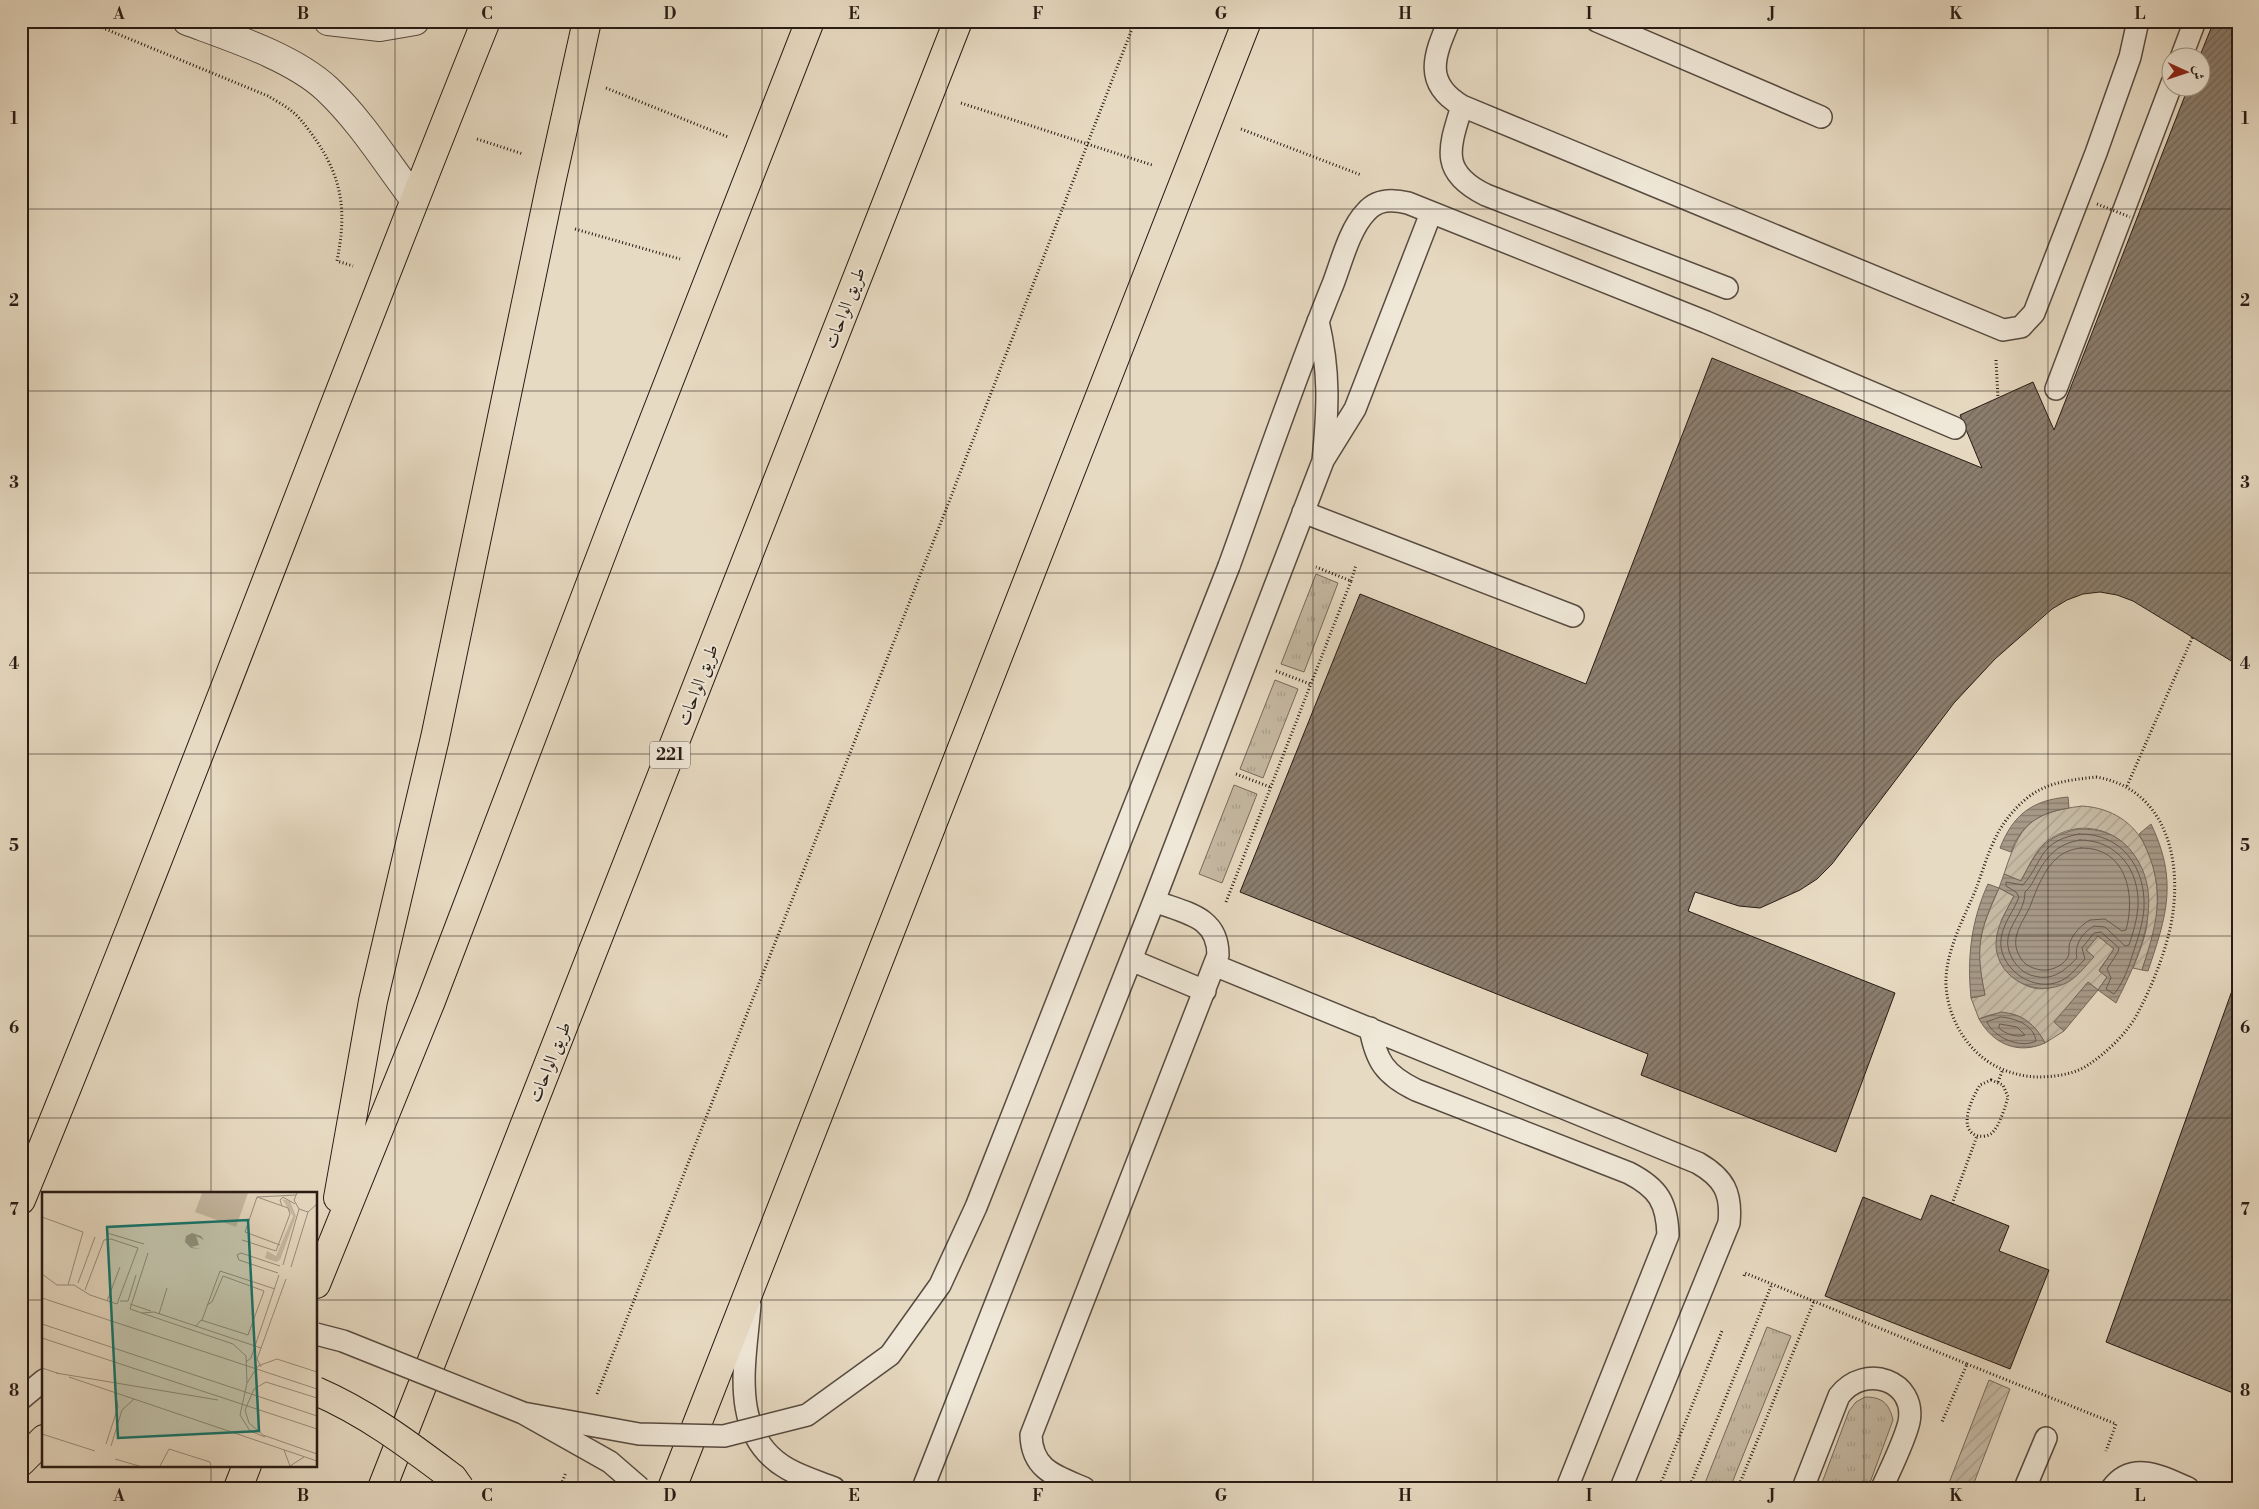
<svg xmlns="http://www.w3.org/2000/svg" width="2259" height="1509" font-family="'Libre Bodoni',Amiri,serif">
	<defs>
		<pattern id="grass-tufts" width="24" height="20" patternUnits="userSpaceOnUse" patternTransform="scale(1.25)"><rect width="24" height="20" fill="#c6baa4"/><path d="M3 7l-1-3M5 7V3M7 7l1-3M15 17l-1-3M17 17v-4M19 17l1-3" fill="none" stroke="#aa9f8c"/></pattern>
		<pattern id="garden-furrows" width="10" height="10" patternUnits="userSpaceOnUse" patternTransform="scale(1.25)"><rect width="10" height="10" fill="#c6baa4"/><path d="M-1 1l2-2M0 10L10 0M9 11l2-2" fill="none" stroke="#aa9f8c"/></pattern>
		<pattern id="water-rules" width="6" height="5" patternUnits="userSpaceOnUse" patternTransform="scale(1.25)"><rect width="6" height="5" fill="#a69987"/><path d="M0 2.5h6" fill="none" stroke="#877c6d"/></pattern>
		<pattern id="building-hatch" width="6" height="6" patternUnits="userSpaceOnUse" patternTransform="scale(1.25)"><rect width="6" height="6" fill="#8b7e6e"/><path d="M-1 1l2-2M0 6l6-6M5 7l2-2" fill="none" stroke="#726659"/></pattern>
	</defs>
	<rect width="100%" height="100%" fill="#e7dac2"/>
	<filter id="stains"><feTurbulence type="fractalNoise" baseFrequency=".004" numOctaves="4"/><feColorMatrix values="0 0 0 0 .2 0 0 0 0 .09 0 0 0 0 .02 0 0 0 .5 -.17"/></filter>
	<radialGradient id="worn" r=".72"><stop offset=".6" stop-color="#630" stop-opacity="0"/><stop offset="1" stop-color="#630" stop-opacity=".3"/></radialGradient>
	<path fill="url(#grass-tufts)" stroke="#766a5c" d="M1316 574 1338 583 1304 672 1281 664Z
		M1275 680 1298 689 1263 778 1240 769Z
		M1234 785 1257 794 1222 883 1199 874Z
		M1767 1327 1791 1336 1730 1488H1703Z
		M1865 1397C1882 1397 1889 1403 1893 1420L1868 1488H1820L1849 1411 1856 1402Z"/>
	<path fill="url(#garden-furrows)" stroke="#766a5c" d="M2082 806C2144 810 2163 867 2156 922 2154 938 2147 954 2142 970L2133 968C2138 955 2145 939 2147 924 2148 915 2145 903 2145 894 2144 886 2145 878 2142 871 2127 830 2080 814 2045 843 2034 853 2028 868 2021 881L2004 874C2020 825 2029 813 2082 806Z
		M1999 888 2014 896 2001 921 2007 972C2044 1006 2062 982 2094 957L2086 950 2098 936 2114 949 2099 970 2107 977 2098 990 2088 982 2055 1022 2064 1031 2045 1043C2030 1015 2008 1006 1979 1019L1971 998 1985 995C1974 945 1979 934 1999 888Z
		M1989 1380 2010 1389 1972 1488H1947Z"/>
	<path fill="url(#water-rules)" stroke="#736759" d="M2068 797 2069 808C2041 812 2021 824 2011 852L2000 848C2013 815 2032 800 2068 797Z
		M2151 824C2178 880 2167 915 2148 971L2142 970C2159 918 2167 885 2139 834Z
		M2079 829C2101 829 2118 834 2132 852 2168 898 2138 959 2116 1003L2098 990 2064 1031 2054 1022 2088 982 2098 990 2107 977 2099 971 2114 949 2098 936 2086 950 2094 957C2086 965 2077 978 2066 983 2037 998 1999 980 1996 947 1995 928 2006 912 2014 896L1999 888C1979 931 1975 948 1985 995L1971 998C1967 958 1971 921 1988 884L1999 888 2004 874 2021 881C2036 852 2044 836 2079 829Z
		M2001 1012C2022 1014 2035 1024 2045 1043 2018 1055 1993 1044 1979 1019Z"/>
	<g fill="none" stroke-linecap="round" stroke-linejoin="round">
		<path stroke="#665a4e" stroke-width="1" d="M2079 834C2121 833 2146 867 2144 908 2143 923 2138 938 2133 953 2129 967 2123 983 2114 994L2106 989 2111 978 2107 969 2118 952 2119 948 2101 932 2094 933 2082 948 2085 959C2079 965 2073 973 2066 978 2041 995 2005 975 2001 947 1999 928 2013 913 2019 897L2016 892 2006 886V882L2023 885C2045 859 2038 842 2079 834Z
			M2080 840C2118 840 2140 871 2138 907 2137 920 2133 933 2129 945L2125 946 2105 927 2094 926C2082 933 2074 945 2077 958 2064 971 2053 981 2034 976 2025 974 2018 968 2013 960 1996 931 2025 918 2025 892 2030 888 2033 882 2036 876 2047 856 2057 844 2080 840Z
			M2081 848C2126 847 2136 894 2126 930L2122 931 2105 919 2090 920C2082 924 2073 934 2070 942 2068 947 2070 953 2068 957 2063 966 2051 971 2042 970 2033 969 2024 965 2020 957 2008 937 2024 922 2031 904 2036 890 2045 868 2057 858 2064 852 2072 849 2081 848Z
			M2001 1017C2015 1018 2034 1025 2036 1041 2021 1049 1994 1038 1987 1022Z
			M2000 1024 2017 1027 2025 1035C2017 1038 2005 1034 1999 1028Z"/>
	</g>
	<path fill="url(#building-hatch)" stroke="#271b14" d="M2214 21H2238V665L2133 601 2117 595 2100 592 2083 594 2067 600 2052 609 1995 659 1954 703 1832 864 1817 879 1800 890 1760 908 1739 906 1695 892 1688 911 1895 993 1836 1152 1641 1075 1648 1054 1240 892 1360 594 1586 684 1712 358 1982 468 1960 415 2033 382 2054 430 2188 88H2202V58H2199Z
		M2238 974V1395L2106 1342Z
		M1931 1195 2009 1226 1999 1251 2049 1270 2010 1369 1825 1296 1863 1197 1921 1220Z"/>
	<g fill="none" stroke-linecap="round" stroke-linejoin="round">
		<g stroke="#574b40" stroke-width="24">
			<path id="service" d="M1449 21C1434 56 1423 83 1462 106L2003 330 2021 327 2034 313 2096 153 2130 57 2138 21
				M1597 21 1821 117
				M2181 58 2195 21
				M1462 106C1449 148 1439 172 1486 195L1727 288
				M2056 389 2172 83
				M1324 459 1355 409 1431 213
				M1303 512 1573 616
				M1229 566C1263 472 1295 377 1333 284 1341 263 1350 228 1366 212 1377 199 1392 199 1408 203L1706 322 1955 428
				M1131 960 1205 991
				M1214 965 1698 1163C1724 1178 1732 1193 1729 1223L1621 1488
				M1370 1028C1376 1061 1385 1075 1416 1090L1629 1173C1658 1188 1667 1202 1668 1235L1567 1488
				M750 1304C746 1360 727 1435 788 1469 802 1477 819 1482 834 1488
				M21 1399 44 1380
				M923 1488 1154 901 1323 461C1328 409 1330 372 1318 321
				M1084 1488C1056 1476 1032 1470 1031 1435L1218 955C1218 916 1185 913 1154 901
				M1803 1488 1839 1396C1865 1362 1917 1381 1909 1422 1905 1440 1890 1470 1882 1488
				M2025 1488 2046 1438
				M2112 1488C2133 1460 2162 1477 2188 1488"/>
		</g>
		<g stroke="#574b40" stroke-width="30">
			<path id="minor" d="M187 21C230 37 293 57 327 89 361 121 386 162 414 199
				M328 21 380 27 415 21"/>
		</g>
		<g stroke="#271b14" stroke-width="30">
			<path id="primary" d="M21 1200C182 810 328 413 486 21
				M21 1462 44 1439
				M672 1488 1247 21"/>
		</g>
		<g stroke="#271b14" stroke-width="30">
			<path id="trunk" d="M338 1198 373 1001 435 738 551 183 587 21
				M316 1284 431 1001 615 519 810 21
				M238 1488 247 1465
				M382 1488 958 21"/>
		</g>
		<path stroke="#271b14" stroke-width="3" stroke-dasharray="1 2.5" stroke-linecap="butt" d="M86 21 268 96C276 101 286 106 294 113 303 121 311 133 318 143 344 183 346 215 337 261L353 266
			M606 88 728 137
			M961 103 1152 165
			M1241 129 1361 175
			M477 139 523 154
			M575 229 680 259
			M1996 360 1998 398
			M1351 581 1356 565
			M1276 671 1310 684
			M1236 774 1270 787
			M2096 777C2169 789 2184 866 2170 929 2163 959 2150 991 2135 1018 2125 1035 2105 1054 2088 1065 2073 1075 2053 1077 2036 1077 2017 1076 1996 1069 1982 1057 1961 1040 1947 1012 1946 984 1945 952 1964 918 1976 889 1983 870 1989 849 1999 831 2006 819 2015 808 2026 799 2046 782 2070 780 2096 777Z
			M2127 786 2193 636
			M1226 902 1351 581 1316 567
			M1991 1080 2003 1085 2008 1097C2005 1107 2000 1125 1992 1133 1989 1136 1982 1137 1978 1136 1956 1130 1973 1096 1980 1085Z
			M1998 1082 2003 1069
			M1952 1204 1977 1136
			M1744 1276 1745 1273 1967 1364 1942 1422
			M1967 1364 2116 1424 2106 1451
			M597 1394 945 512 1135 21
			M560 1488 566 1472
			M1659 1488 1722 1331
			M1689 1488 1772 1284
			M1738 1488 1814 1301"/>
		<use href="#service" stroke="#efe7d7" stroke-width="21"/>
		<use href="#minor" stroke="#efe7d7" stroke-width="28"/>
		<use href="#primary" stroke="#e7dac2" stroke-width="28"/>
		<use href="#trunk" stroke="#e7dac2" stroke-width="28"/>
		<g stroke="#574b40" stroke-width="24" stroke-linecap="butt">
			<path id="service-bridge" d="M316 1334 343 1341 523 1413 610 1462 640 1488
				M523 1413 639 1434 724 1436 807 1415 890 1355 940 1285 976 1207 1229 566"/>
		</g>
		<g stroke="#271b14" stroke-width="30" stroke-linecap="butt">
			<path id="primary-bridge" d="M316 1391C367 1413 409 1445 453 1478L460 1488"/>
		</g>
		<path stroke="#271b14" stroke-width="3" stroke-dasharray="1 2.5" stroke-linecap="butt" d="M2097 204 2130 217"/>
		<use href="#service-bridge" stroke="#efe7d7" stroke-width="21"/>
		<use href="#primary-bridge" stroke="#e7dac2" stroke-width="28"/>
	</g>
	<path fill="none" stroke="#271b14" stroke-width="1" stroke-opacity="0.55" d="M211 21V1193M395 21V1488M578 21V1488M762 21V1488M946 21V1488M1130 21V1488M1313 21V1488M1497 21V1488M1680 21V1488M1864 21V1488M2048 21V1488M21 209H2238M21 391H2238M21 573H2238M21 754H2238M21 936H2238M21 1118H2238M21 1300H44M316 1300H2238M211 1465V1488"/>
	<g text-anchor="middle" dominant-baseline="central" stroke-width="4" stroke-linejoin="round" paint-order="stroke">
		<rect fill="#efe7d7" stroke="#63584e" stroke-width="1" x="650" y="741.5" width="40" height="27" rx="4"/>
		<g font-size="16" font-weight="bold" fill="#271b14">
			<text x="670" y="755">221</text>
		</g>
		<g font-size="18" fill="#271b14" stroke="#efe7d7">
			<text transform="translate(845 308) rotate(-69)">طريق الواحات</text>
			<text transform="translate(698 685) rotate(-69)">طريق الواحات</text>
			<text transform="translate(550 1062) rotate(-68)">طريق الواحات</text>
		</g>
	</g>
	<g transform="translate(42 1192)">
		<rect width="275" height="275" fill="#e7dac2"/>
		<path d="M240 7 248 9 254 24 238 68 234 70 223 66 225 59 234 64 251 24Z" fill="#c6baa4"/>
		<path d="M160 1H206L194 35 153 20Z" fill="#c6baa4"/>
		<path d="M150 41 159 44 162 48 154 44 157 53 149 55 159 57 149 56 143 50 144 44Z" fill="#a69987"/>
		<path fill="none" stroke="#9a8e7c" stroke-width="1" d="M255 1 252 8 257 17 266 20 275 12M215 5 203 40 238 53M215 5 254 3M240 14 238 8 241 5 253 12M0 25 41 40 26 93M65 41 102 52M200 48 234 59 248 22 246 16 215 5M106 61 88 117 191 152 204 164 205 191M241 73 257 17M249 75 266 20M236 81 197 68 195 63 199 61 238 74M0 82 15 93H32L48 103 75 112 96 56 69 47 62 48 43 98M36 91 53 45M0 106 275 197M65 109 78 75M78 109H86L94 83M88 112 109 119M100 121 112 120 219 156M117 122 125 96M160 128 178 79 233 97M0 132 275 224M154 134 159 128 206 143 222 99 181 84 170 110 165 113M0 146 275 237M204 170 209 166 237 83M219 175 215 167 244 87M0 176 18 182M14 181 176 208M27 185 275 269M275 206 224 190 212 197 203 218 207 231 221 243 275 262M0 242 53 259M223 245 208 239 198 223 205 191 216 174 235 167 275 180M64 252 76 215 73 200M69 254 80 218 92 207M242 258 248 274M73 267 97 274M118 274 127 257 168 270 169 274M248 274 262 265"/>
		<path fill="#0f766e" fill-opacity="0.15" stroke="#0f766e" stroke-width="2.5" d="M206 28 217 239 76 246 65 35Z"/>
		<rect width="275" height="275" fill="none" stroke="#271b14" stroke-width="2.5"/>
	</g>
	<rect width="2259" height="1509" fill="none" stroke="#e7dac2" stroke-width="55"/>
	<g transform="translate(2186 72) rotate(93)"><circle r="24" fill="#efe7d7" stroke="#9f9589"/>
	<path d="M0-4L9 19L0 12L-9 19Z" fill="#8f2418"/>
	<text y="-8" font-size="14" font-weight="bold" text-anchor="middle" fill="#271b14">ش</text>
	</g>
	<rect x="28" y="28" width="2204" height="1454" fill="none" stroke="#271b14" stroke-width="2"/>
	<g font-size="16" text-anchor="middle" font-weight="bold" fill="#271b14">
		<text x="119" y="19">A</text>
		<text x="303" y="19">B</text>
		<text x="487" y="19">C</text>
		<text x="670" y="19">D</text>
		<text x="854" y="19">E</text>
		<text x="1038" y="19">F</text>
		<text x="1221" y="19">G</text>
		<text x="1405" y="19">H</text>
		<text x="1589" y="19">I</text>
		<text x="1772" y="19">J</text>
		<text x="1956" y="19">K</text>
		<text x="2140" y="19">L</text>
		<text x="14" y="124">1</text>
		<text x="2245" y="124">1</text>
		<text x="14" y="306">2</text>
		<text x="2245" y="306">2</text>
		<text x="14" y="488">3</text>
		<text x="2245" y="488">3</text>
		<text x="14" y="669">4</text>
		<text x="2245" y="669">4</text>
		<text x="14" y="851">5</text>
		<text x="2245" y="851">5</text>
		<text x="14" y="1033">6</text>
		<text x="2245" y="1033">6</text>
		<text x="14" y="1215">7</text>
		<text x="2245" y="1215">7</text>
		<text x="14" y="1396">8</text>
		<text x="2245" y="1396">8</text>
		<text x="119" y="1501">A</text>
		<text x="303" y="1501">B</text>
		<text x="487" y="1501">C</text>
		<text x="670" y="1501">D</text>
		<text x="854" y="1501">E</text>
		<text x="1038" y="1501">F</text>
		<text x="1221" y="1501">G</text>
		<text x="1405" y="1501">H</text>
		<text x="1589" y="1501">I</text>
		<text x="1772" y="1501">J</text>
		<text x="1956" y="1501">K</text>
		<text x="2140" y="1501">L</text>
	</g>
	<rect width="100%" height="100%" filter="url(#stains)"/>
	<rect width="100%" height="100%" fill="url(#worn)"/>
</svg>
